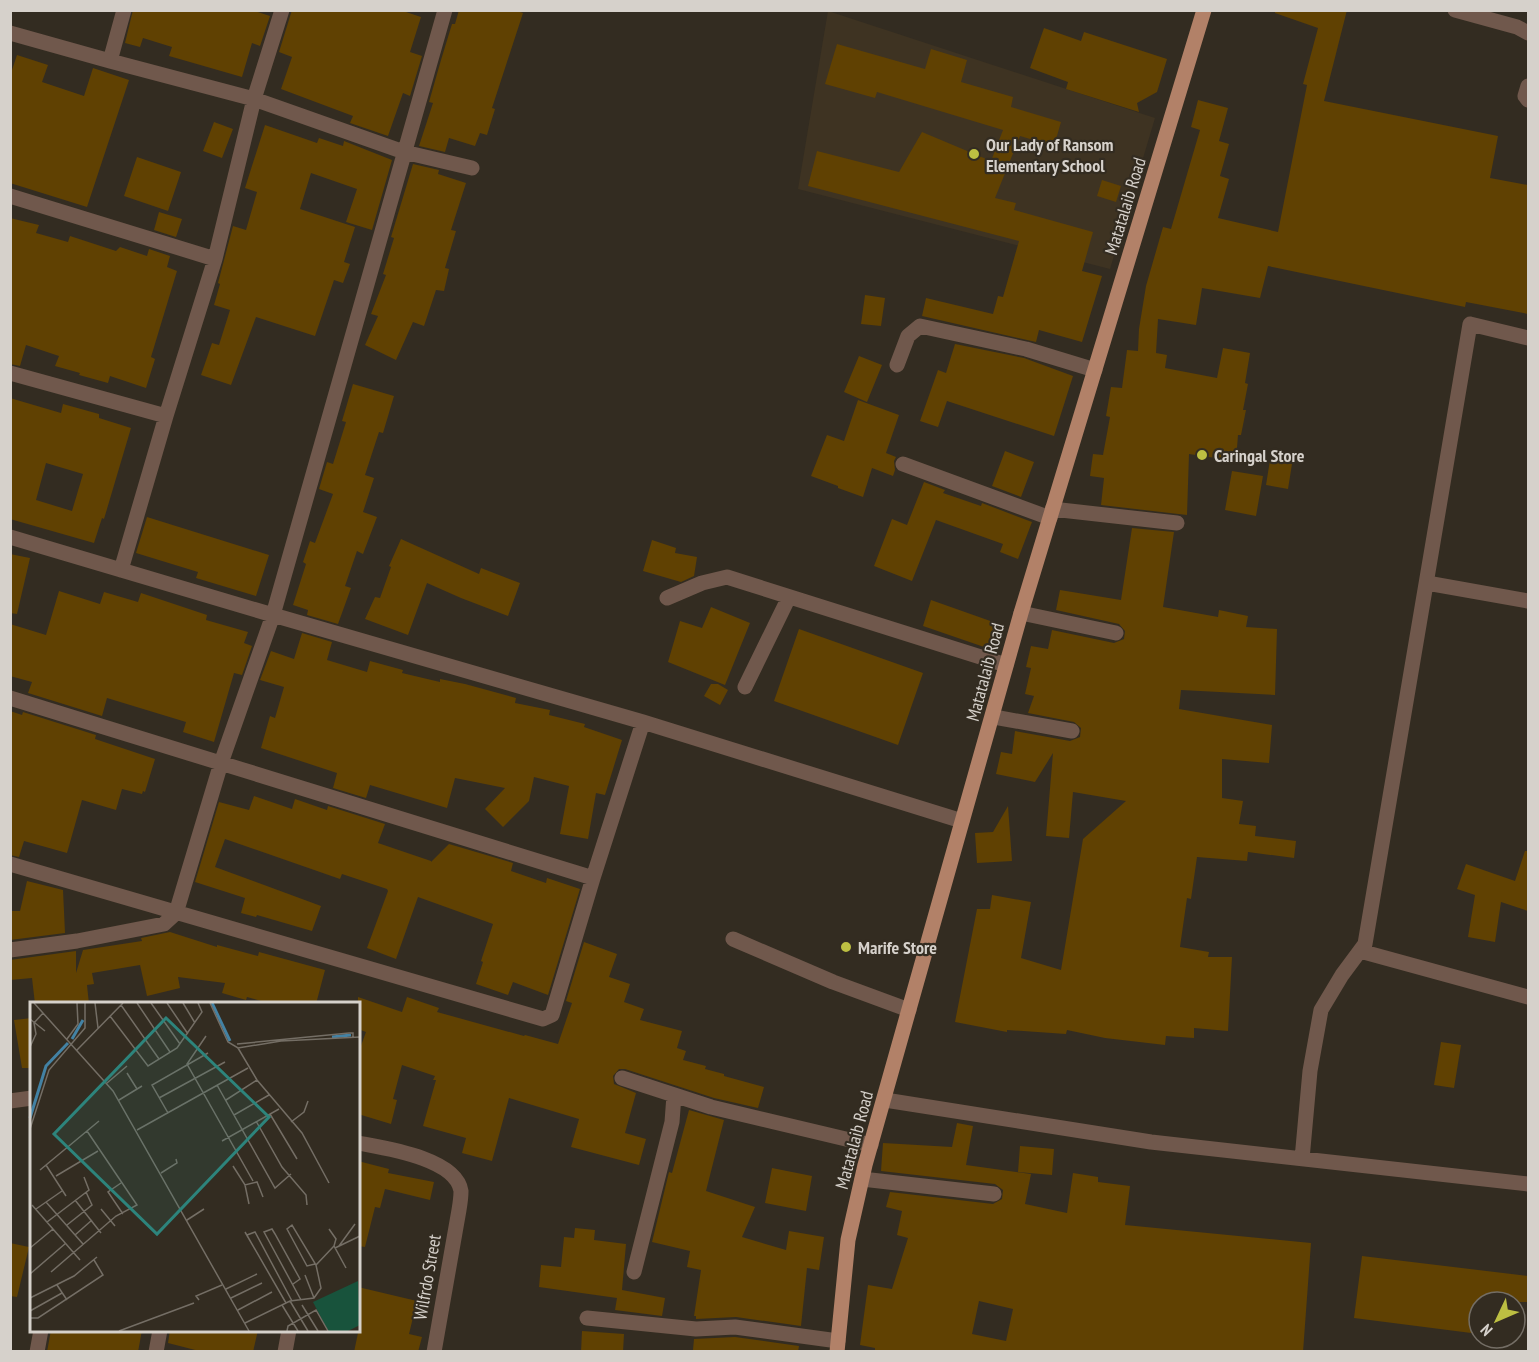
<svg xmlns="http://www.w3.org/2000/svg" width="1539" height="1362" font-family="'PT Sans Narrow',sans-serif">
	<rect width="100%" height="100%" fill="#332c21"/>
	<path fill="#3e3322" d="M828 11 1155 118 1110 269 798 189Z"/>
	<path fill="#604102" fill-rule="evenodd" d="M133 10H252L270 16 260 46 252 43 242 77 169 56 172 47 143 38 140 47 125 43Z
		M292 10H400L421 17 410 52 422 56 410 96 403 93 388 136 350 123 353 116 281 89 292 57 279 52Z
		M459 10H514L523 13 492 108 495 109 487 135 480 133 475 146 449 138 445 152 419 146 433 103 429 102 441 60 452 24H455Z
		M1275 10H1347L1324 101 1498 136 1490 178 1528 185V314L1466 302 1465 307 1268 266 1260 298 1202 288 1196 325 1158 319 1156 353 1167 355 1165 368 1217 378 1223 348 1250 353 1245 383 1248 384 1243 410H1246L1241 435H1238L1236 461 1189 454 1187 515 1101 505 1104 478 1090 476 1093 454 1103 455 1110 417 1106 416 1111 387 1122 388 1127 350 1138 351 1139 329 1146 286 1163 227 1171 229 1200 130 1191 127 1198 100 1228 108 1219 141 1229 144 1220 176 1229 179 1218 218 1278 232 1307 85 1303 84 1318 28 1275 13Z
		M1044 28 1081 41 1084 32 1167 59 1157 92 1137 103 1139 112 1066 89 1068 82 1030 68Z
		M837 44 925 69 931 49 967 60 961 82 1013 97 1011 107 1061 122 1054 146 1020 136 995 198 1016 203 1014 210 1093 232 1082 271 1102 276 1082 342 1039 330 1036 342 922 316 926 298 993 314 998 296 1003 297 1019 241 808 186 817 151 899 172 922 132 991 161 1003 130 877 92 875 98 825 84Z
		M17 55 48 65 42 82 84 96 93 68 129 80 87 207 10 183V76Z
		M214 122 233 129 222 158 203 151Z
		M265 125 317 143 319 138 343 146 344 141 392 160 372 230 346 222 357 189 311 173 300 209 355 227 344 262 350 264 343 283 334 280 315 336 256 317 231 385 201 375 212 343 219 345 230 310 214 305 220 284 218 283 233 226 246 230 257 192 245 188Z
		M137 157 181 172 168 211 124 196Z
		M413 164 439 170 438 174 466 183 451 230 456 231 445 268 449 269 444 291 436 290 424 326 413 322 396 360 365 345 378 316 371 314 386 275 383 274 394 238 391 237Z
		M1102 180 1121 186 1116 202 1097 196Z
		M159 212 182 219 176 237 154 230Z
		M10 218 39 225 36 233 68 242 70 236 116 251 120 247 147 256 149 249 170 256 167 267 177 271 151 357 155 359 146 388 110 376 108 383 79 375 80 373 55 366 59 356 26 345 20 366 10 364Z
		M865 295 885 298 881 326 861 324Z
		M955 344 1024 358 1073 376 1054 436 947 401 938 427 920 421 938 370 946 373Z
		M859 356 882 365 867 402 844 392Z
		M353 384 394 396 383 433 379 432 365 475 374 478 363 512 377 517 363 554 357 551 345 586 351 588 338 624 307 615 308 610 293 605 306 564 303 562 310 541 315 543 333 494 319 489 327 462 333 464 346 422 342 421Z
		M10 398 61 413 63 404 99 414V418L131 428 104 519 102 518 94 543 10 519ZM46 463 83 474 72 511 36 500Z
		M858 400 899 415 886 453 896 457 894 461 895 470 893 476 872 468 863 497 838 488V486L811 476 827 435 844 441Z
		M1005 451 1034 462 1021 497 992 486Z
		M1270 460 1292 464 1288 489 1266 485Z
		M1232 471 1263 476 1256 516 1225 510Z
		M924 482 945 490 943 493 981 506 982 503 1032 522 1018 559 1000 552 1003 544 936 520 912 581 874 566 892 519 907 525Z
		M147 517 269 555 256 596 196 578 198 572 136 553Z
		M1132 528 1174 532 1163 607 1218 617 1219 610 1248 616 1246 627 1277 629 1275 695 1181 690 1179 709 1272 725 1269 763 1222 759V798L1243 801 1239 824 1256 826 1255 836 1296 841 1294 858 1248 852 1247 861 1197 857 1191 899 1187 898 1180 947 1209 952 1208 957H1232L1228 1031 1194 1028V1038L1166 1036 1165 1045 1105 1038 1067 1030 1066 1034 1007 1030V1032L955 1022 977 909H990L992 895 1031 902 1021 958 1061 970 1083 839 1126 801 1073 792 1069 838 1046 836 1053 753 1035 782 996 774 1001 752 1012 754 1015 731 1070 741 1080 737 1081 728 1074 722 1028 713 1034 696 1025 694 1031 668 1026 667 1031 646 1048 649 1052 630 1114 643 1124 639 1125 631 1119 624 1056 610 1060 590 1121 600Z
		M401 539 479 574 481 568 520 583 508 616 461 598 427 583 408 635 365 619 375 597 380 598 391 567 389 566Z
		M652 540 676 548 675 553 697 557 694 576 681 582 643 571Z
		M10 554 30 558 17 614 10 613Z
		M59 591 100 604 104 592 138 602 141 593 207 615 206 620 248 632 244 643 252 646 242 675 234 673 214 742 183 732 186 722 107 698 102 716 28 693 32 682 10 676V624L46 635Z
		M931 600 996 623 987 648 923 626Z
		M711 607 750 623 725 685 668 662 680 621 702 628Z
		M799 629 923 673 898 745 774 701Z
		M302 633 332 642 327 660 367 672 370 661 403 670 402 673 440 682V679L465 684 516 698 515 703 550 710 549 715 585 724 584 727 622 740 605 795 596 793 588 839 560 834 569 786 534 777 529 801 503 827 485 809 505 788 455 778 447 808 370 785 366 798 333 788 337 773 261 748 270 716 275 718 284 687 260 680 271 651 294 659Z
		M711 684H718L728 690 720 705 704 696Z
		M10 711 22 715 23 712 96 735 95 739 155 759 145 792 143 791 142 794 122 789 116 810 82 800 67 853 24 841 19 857 10 855Z
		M254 796 292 809 295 799 327 810 328 806 385 824 378 843 431 861V862L449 844 513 863 511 871 546 883 547 878 580 889 548 995 513 982 508 995 476 984 483 962 481 961 493 924 418 897 396 959 367 948 388 891 387 889 342 874 340 879 225 839 215 867 321 906 312 931 257 915 256 917 241 913 245 898 195 882 219 802 249 810Z
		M1008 806 1012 861 977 863 975 833 993 832Z
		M1525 851H1528V911L1501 902 1495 942 1468 937 1475 895 1457 889 1466 864 1515 881Z
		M27 881 63 890 65 933 10 940V911H20Z
		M170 932 217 947V945L258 956 259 952 325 970 316 1004H272L247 997 246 1000 222 993 225 983 178 977 180 988 147 996 140 965 92 973 94 984 87 985 89 1004H35L32 978 10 980V960L76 951V973L83 950 142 941 141 938Z
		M584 942 617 954 609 977 630 984 624 1002 644 1009 640 1020 682 1031 677 1048 686 1051 683 1060 706 1066 705 1069 724 1074V1076L764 1087 758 1108 714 1098 625 1069H619L613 1076 614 1084 636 1093 625 1133 646 1139 639 1165 571 1147 579 1119 509 1098 492 1161 462 1153 466 1138 423 1126 436 1080H433L435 1076 402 1065 393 1099 397 1100 391 1124 358 1114V1054L366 1032 358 1029V997L402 1012 407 997 439 1008 437 1012 524 1036 525 1035 558 1044 572 1003 566 1001Z
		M32 1018V1068H22L14 1020Z
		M1441 1042 1461 1045 1454 1088 1434 1085Z
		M689 1110 724 1120 706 1191 755 1207 742 1237 786 1250 789 1231 824 1237 819 1270 807 1268 801 1326 736 1317 696 1319V1316H694L701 1270 687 1267 690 1251 652 1242 669 1172 672 1173Z
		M957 1123 973 1126 966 1165 1031 1174 1025 1204 1067 1213 1073 1173 1098 1177V1182L1130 1186 1125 1225 1311 1243 1303 1352H875V1348L860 1345 868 1285 892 1289 908 1238 897 1235 902 1211 886 1207 890 1192 993 1204 1002 1199 1003 1190 995 1184 881 1171 883 1143 952 1147ZM979 1301 1013 1309 1006 1341 972 1334Z
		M1020 1146 1054 1149 1052 1175 1018 1172Z
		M358 1161 389 1169 388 1173 434 1182 430 1200 385 1189 380 1208 375 1207 365 1247 358 1246Z
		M772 1168 812 1176 806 1211 765 1203Z
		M575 1228 595 1230 594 1240 626 1244 622 1290 665 1298 662 1316 615 1310 617 1298 539 1287 541 1265 561 1267 564 1237 574 1238Z
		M10 1243 29 1247 17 1297 10 1296Z
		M1362 1256 1528 1276V1302H1479V1334L1354 1318Z
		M358 1287 417 1301 409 1334 422 1337 418 1352H354L358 1333Z
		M51 1330H142L138 1352H47Z
		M170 1330H258L253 1352H203L168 1343Z
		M582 1331 624 1334 623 1352H581Z
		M735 1337 799 1346 798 1352 693 1350 694 1339Z"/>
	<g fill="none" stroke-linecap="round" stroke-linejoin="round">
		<path stroke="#70584c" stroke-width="15" d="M1455 10 1517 27 1528 33
			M10 33 110 61 254 99 404 152 472 168
			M110 61 124 10
			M1528 86 1525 96 1528 100
			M10 196 215 259
			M897 365 908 336 920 326 1026 349 1095 370
			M10 373 166 416
			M903 464 1050 518
			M1052 509 1177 523
			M10 537 273 615 643 722 962 821
			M121 570 166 416 215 259 254 99 282 10
			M1427 583 1528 601
			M667 598 702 583 727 577 1006 665
			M1021 613 1116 633
			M745 687 789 597
			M10 698 593 878
			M994 717 1072 731
			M10 864 543 1019 552 1015 593 878 643 722
			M733 939 833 982 909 1010
			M10 950 77 941 164 924 176 913 221 763 273 615 445 10
			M1360 951 1528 997
			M622 1078 711 1107 871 1145
			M885 1100 1151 1142 1528 1184
			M10 1101 32 1098
			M358 1143C384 1148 456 1158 461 1191 461 1197 460 1204 459 1210L434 1352
			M1302 1159 1310 1071 1321 1010 1342 975 1365 944 1470 324 1528 338
			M862 1179 994 1194
			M634 1272 672 1122 674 1095
			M587 1318 696 1329 735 1327 838 1341
			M37 1352 41 1330
			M156 1352 160 1330
			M285 1352 289 1330"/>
		<path stroke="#b28168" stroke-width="15" d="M837 1352 848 1240 865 1165 1021 613 1204 10"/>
	</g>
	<g fill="#bdbf42" stroke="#332c21" stroke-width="2">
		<circle cx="974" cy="154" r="6"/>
		<circle cx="1202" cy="455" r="6"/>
		<circle cx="846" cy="947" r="6"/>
	</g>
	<g text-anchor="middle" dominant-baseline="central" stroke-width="4.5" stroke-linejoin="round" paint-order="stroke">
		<g font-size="18" font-weight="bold" fill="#d6d1cb" stroke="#332c21" text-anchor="start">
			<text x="986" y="144">Our Lady of Ransom<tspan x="986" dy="21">Elementary School</tspan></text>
			<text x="1214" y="455">Caringal Store</text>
			<text x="858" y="947">Marife Store</text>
		</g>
		<g font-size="18" fill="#d6d1cb" stroke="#332c21">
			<text transform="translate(1125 206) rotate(-73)">Matatalaib Road</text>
			<text transform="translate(985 672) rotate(-75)">Matatalaib Road</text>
			<text transform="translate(854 1140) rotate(-75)">Matatalaib Road</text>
			<text transform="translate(427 1277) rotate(-80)">Wilfrdo Street</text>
		</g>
	</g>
	<g transform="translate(30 1002)">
		<rect width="330" height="330" fill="#332c21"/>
		<path d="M328 279 330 323 318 329H298L283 300Z" fill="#18533c"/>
		<path fill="none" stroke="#4382a4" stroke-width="3" d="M182 1 200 39M302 35 321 33M42 37 53 18M0 116 16 64 38 41"/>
		<path fill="none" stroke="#746e65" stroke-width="1.5" d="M4 1 83 89 219 329M65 1 68 26M107 1 140 50M121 1 150 42M137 1 158 32M153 1 165 21M180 1 198 40 208 46 251 39 330 35M91 3 129 57M80 14 118 64 147 46 172 10 168 1M0 17 15 29M176 34 157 62 223 179M37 37 48 22 47 1M207 42 319 31H323V36M0 45 6 32 4 21 13 11M208 46 227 78 272 131 299 181M47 48 93 1M97 71 107 87M77 81 97 64M187 83 245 186 261 172M129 96 195 60M89 98 112 84M196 98 227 78M138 111 122 83 178 51M240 112 267 157M204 113 239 93M226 119 252 165 276 193 277 203M261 120 274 110 278 99M0 127 19 68 55 26V1M107 128 218 66M192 139 249 107M16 163 36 194M203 164 215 183 227 180 233 195M10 168 69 119M131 171 147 161 146 157M26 174 68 149M91 181 78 190 93 212M215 183 219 202M45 198 71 231M16 200 53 242M2 203 50 258M6 207 32 189M71 207 85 224M157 218 174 207M17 220 59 188 54 175M37 223 62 203 56 190M299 227 306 237 304 244M215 230 256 301M45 233 62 218M217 233 225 230 262 299M309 244 325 222M0 246 23 227M305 246 330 234M286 263 304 244 316 266M21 270 86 214 107 203 57 129M0 272 36 241M275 273 284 296M263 282 270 277 245 232 242 227 234 230 271 298M27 283 37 298M196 287 227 272M0 296 44 274 67 255M201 296 232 281M169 298 166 294 192 283M260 299 278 329M252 303 268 329M272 303 288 329M208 308 242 290M0 309 32 291M0 316H8L73 273 64 258M215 321 260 299 284 296 291 286 286 263 262 223 257 227 277 264 285 262M89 329 164 301M257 329 258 324 286 308 298 329"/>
		<path fill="#2d847c" fill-opacity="0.15" stroke="#2d847c" stroke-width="3" d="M136 16 239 115 127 232 24 132Z"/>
		<rect width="330" height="330" fill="none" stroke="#d6d1cb" stroke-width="3"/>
	</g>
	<rect width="1539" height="1362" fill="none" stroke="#d6d1cb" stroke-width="24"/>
	<g transform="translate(1497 1320) rotate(226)"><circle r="28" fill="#332c21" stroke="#746e65" stroke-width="1.5"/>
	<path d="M0-4.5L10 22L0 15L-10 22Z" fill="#bdbf42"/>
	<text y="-9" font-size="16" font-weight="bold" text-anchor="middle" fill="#d6d1cb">N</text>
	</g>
</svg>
